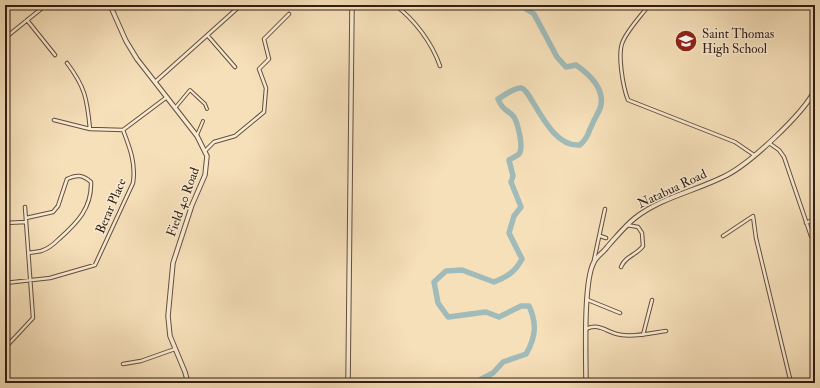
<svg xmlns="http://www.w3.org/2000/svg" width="820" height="388" font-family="'IM FELL Double Pica',serif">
	<rect width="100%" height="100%" fill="#f6e0ba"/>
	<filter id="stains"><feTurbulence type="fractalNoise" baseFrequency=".005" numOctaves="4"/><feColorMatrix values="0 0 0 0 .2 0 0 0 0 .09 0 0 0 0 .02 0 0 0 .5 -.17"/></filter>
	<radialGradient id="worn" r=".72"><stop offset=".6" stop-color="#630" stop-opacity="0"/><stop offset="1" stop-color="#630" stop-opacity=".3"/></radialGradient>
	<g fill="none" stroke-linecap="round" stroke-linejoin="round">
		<path stroke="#a0bbb9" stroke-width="5.5" d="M474 383 493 373 503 362 526 354C536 337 537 323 529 306H521L499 317 486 312 448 317 438 303 434 282 446 271 462 270 494 282C507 277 515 272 522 259L509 233 514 216 521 207 511 182 513 176 509 160C512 158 517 156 519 154 524 148 518 124 514 117 508 109 504 113 498 99 505 95 513 88 521 88 531 88 548 148 580 145 590 135 586 136 592 125 594 119 600 111 601 105 604 88 589 74 576 65L566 67 557 57 534 14 520 5"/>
		<g stroke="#634e3e" stroke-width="4">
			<path id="pedestrian" d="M175 108 190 90 205 104 207 109
				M197 135 203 121"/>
		</g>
		<g stroke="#634e3e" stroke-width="4.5">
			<path id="minor" d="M395 5C415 20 432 43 440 66
				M649 5C641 16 629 28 623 41 617 53 623 87 628 100L735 142 754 155
				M27 20 55 55
				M208 36 235 67
				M5 38 46 5
				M67 63C85 87 87 98 90 129
				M155 82 241 5
				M54 120 90 129 123 130 167 97
				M769 143 779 150 784 157 811 236 815 241
				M205 151 214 142 235 136 264 112 266 88 259 69 269 59 264 39 289 14
				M26 218 53 212 58 206 67 179C77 174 83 175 91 182 92 208 77 223 59 239 54 244 48 249 41 251 37 252 33 252 29 253
				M5 223 26 222
				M806 223 815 219
				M600 236 606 238
				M723 236 753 216 756 238 791 383
				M594 260 605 209
				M621 267C625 256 637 255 643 246L642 233 638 227 627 225
				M5 283 50 278 95 265 133 183C136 164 130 148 123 130
				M588 300 620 313
				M586 329C600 322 608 334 622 335 636 337 652 333 666 331
				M643 335 652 300
				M5 348 33 318 25 207
				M123 364 141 361 175 349"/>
		</g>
		<g stroke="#634e3e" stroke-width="5.5">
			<path id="tertiary" d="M110 5 126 41 137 59 197 136 207 156 205 175 192 205 173 263 168 316 170 336 185 372 188 383
				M348 383 352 5
				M586 383C586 358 583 281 594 262 597 256 604 252 608 246 617 236 625 226 635 218 660 198 695 191 723 177 748 166 803 114 815 90"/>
		</g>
		<use href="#pedestrian" stroke="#f9ebd2" stroke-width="2"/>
		<use href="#minor" stroke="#f9ebd2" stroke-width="2.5"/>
		<use href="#tertiary" stroke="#f9ebd2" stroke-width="3.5"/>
	</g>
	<defs>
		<g id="school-disc" transform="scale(1.15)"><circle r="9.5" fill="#8f2418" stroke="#f9ebd2"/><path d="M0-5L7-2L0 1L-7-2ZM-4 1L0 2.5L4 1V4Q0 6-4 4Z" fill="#fff"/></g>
	</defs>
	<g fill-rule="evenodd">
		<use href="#school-disc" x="686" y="41"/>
	</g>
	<g text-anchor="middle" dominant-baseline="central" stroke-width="3" stroke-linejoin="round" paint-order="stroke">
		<g font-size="13" fill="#321e14" stroke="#f9ebd2" text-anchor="start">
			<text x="702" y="34">Saint Thomas<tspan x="702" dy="15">High School</tspan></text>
		</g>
		<g font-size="13" fill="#321e14" stroke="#f9ebd2">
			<text transform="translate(672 189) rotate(-25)">Natabua Road</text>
			<text transform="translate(183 202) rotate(-70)">Field 40 Road</text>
			<text transform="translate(111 206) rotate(-67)">Berar Place</text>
		</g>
	</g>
	<rect width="820" height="388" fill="none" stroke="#f6e0ba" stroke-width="20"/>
	<rect x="6" y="6" width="808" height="376" fill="none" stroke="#321e14" stroke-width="2"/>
	<rect x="10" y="10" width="800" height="368" fill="none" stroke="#321e14"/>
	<rect width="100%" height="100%" filter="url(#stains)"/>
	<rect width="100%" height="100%" fill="url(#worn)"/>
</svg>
